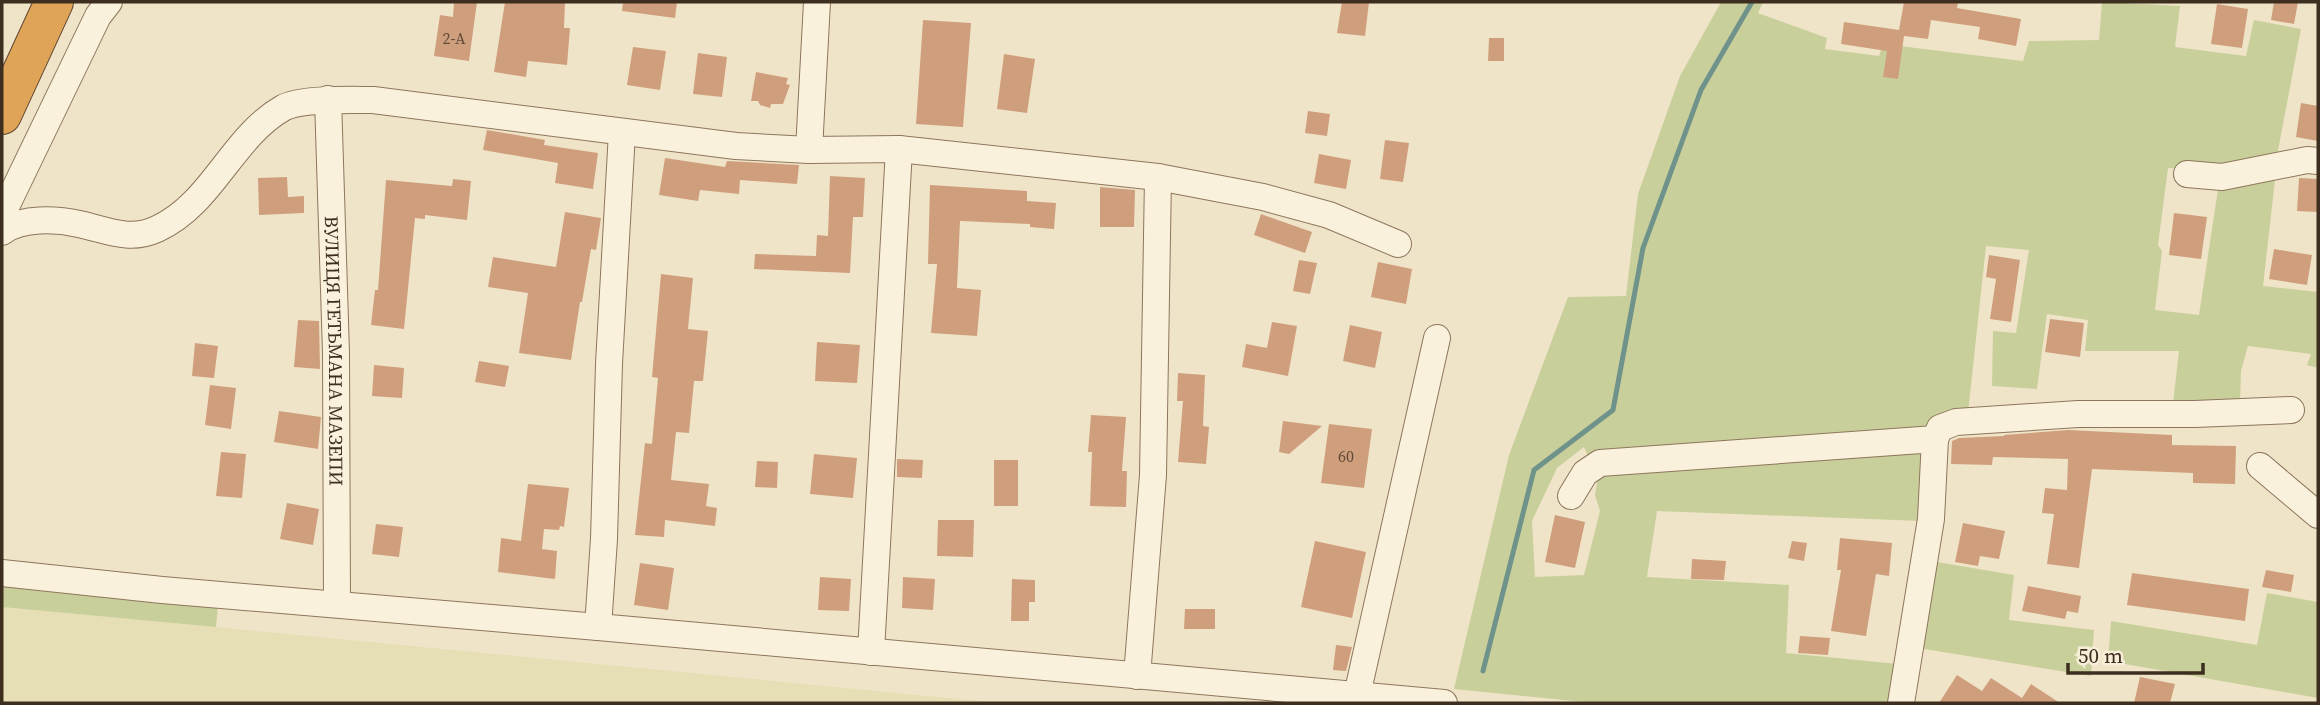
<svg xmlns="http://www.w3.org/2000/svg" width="2320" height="705" font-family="'Source Serif 4',serif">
	<rect width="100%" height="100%" fill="#f0e4c8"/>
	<path fill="#e6deb5" d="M2 607 216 627 1000 703H2Z"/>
	<path fill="#c9cf9b" d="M1721 2H1763L1758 13 1827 38 1825 49 1879 56 1883 44 2023 61 2029 41 2099 40 2102 2 2180 6 2175 47 2246 56 2254 20 2301 29 2277 156 2225 171 2168 168 2158 245 2162 251 2155 310 2199 315 2219 183 2276 171 2263 286 2318 292V368L2307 365 2311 354 2248 346 2241 371 2240 405 2173 403 2179 351H2085L2088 320 2047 314 2037 389 1992 386 1993 331 2016 333 2029 250 1986 246 1968 413C1945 413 1929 420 1917 438L1591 463 1584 447 1557 468 1532 521 1535 577 1584 575 1600 511 1595 495 1599 472 1917 450 1924 454 1921 521 1657 511 1647 577 1789 585 1786 653 1898 664 1893 703H1593L1454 689 1509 455 1568 297 1626 296 1638 194 1680 76Z
		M1931 561 2014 575 2009 620 2094 630 2091 676 1918 648Z
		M2 586 218 605 216 627 2 607Z
		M2267 593 2318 602V698L2108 661 2111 621 2257 645Z"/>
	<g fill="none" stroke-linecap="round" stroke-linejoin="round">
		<path stroke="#6f938a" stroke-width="5" d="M1483 671 1534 470 1613 410 1643 248 1701 90 1752 2"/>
	</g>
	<path fill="#cf9f7d" d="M454 2H477L469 61 434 56 440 15 453 17Z
		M505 2H565L564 28H570L567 65 528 61 526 77 494 72Z
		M623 2H677L675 18 622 11Z
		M1342 2H1369L1365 36 1337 33Z
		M1904 2H1958L1957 8 2021 19 2016 46 1978 39 1980 27 1931 20 1928 39 1904 36 1898 79 1883 77 1887 51 1841 44 1844 22 1899 30Z
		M2274 2H2298L2294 24 2271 20Z
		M2217 4 2248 9 2242 48 2211 44Z
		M923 20 971 23 963 127 916 124Z
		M1489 38H1504V61H1488Z
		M633 47 666 51 660 90 627 85Z
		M698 53 727 57 722 97 693 94Z
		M1004 54 1035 59 1027 113 997 109Z
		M756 72 788 78 786 84 790 85 783 104H771L770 108 760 105 758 101H751Z
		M2301 103 2318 106V141L2296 137Z
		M1308 111 1330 114 1327 136 1305 133Z
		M487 130 545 140 544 145 598 153 593 189 555 183 558 163 483 150Z
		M1385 140 1409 143 1403 182 1380 179Z
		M1319 154 1351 160 1346 189 1314 183Z
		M665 158 725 167 727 161 799 165 797 184 740 180 739 194 700 190 698 201 659 195Z
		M830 176 865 178 863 217H853L850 273 754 269 755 254 816 256 817 235 828 236Z
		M287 177 288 197 304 196V213L259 215 258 178Z
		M2299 178 2318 179V212L2297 211Z
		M453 179 471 181 467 220 425 215V219L415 218 404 329 371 325 375 290H378L386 180 452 186Z
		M930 185 1027 191V201L1056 203 1054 229 1030 227V224L960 221 957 288 981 290 977 336 931 333 937 264H928Z
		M1100 187 1135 190 1134 227H1100Z
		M565 212 601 218 596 250 591 249 582 302H580L571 360 519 353 528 293 488 287 493 257 556 267Z
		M2174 213 2207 217 2201 259 2169 255Z
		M1261 214 1312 232 1305 253 1254 235Z
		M2274 249 2312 255 2307 285 2269 279Z
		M1989 255 2020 260 2011 322 1990 319 1996 279 1986 277Z
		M1299 260 1317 263 1310 294 1293 291Z
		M1378 262 1412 269 1406 304 1371 297Z
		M661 274 693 278 688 329 708 331 703 381H694L689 433 676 432 671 480 709 484 706 506 717 508 715 526 665 520 664 537 635 535 645 443 652 444 658 378 652 377Z
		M2050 319 2084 323 2080 357 2045 352Z
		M298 320 319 321 320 369 294 367Z
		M1272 322 1297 326 1288 376 1242 367 1246 344 1267 348Z
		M1350 325 1382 332 1375 368 1343 361Z
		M817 342 860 345 857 383 815 381Z
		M195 343 218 346 214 378 192 376Z
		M479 361 509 366 505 387 475 382Z
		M374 365 404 368 402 398 372 396Z
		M1178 373 1205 375 1203 426 1209 427 1206 464 1178 462 1183 401H1177Z
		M210 385 236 388 231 429 205 425Z
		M279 411 321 417 318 449 274 442Z
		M1091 415 1126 417 1122 471H1127L1126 507 1090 506 1092 452H1088Z
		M1283 421 1322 426 1289 454 1279 452Z
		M1329 424 1372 429 1364 488 1321 483Z
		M2068 430 2172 435V445L2236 446 2235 484 2193 483V473L2092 469 2079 568 2047 564 2054 514 2042 513 2045 488 2067 490 2068 459 1993 457 1992 465 1951 464 1952 441 1959 438 2004 436V435Z
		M221 452 246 454 242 498 216 496Z
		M814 454 857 458 853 498 810 494Z
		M897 459 923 460 922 478 897 477Z
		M994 460H1018V506H994Z
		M757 461 778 462 777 488 755 487Z
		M528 484 569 488 564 527 560 526 559 530 544 529 542 549 557 551 555 579 498 572 501 538 521 541Z
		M287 503 319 509 313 545 280 539Z
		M1555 515 1585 522 1575 568 1545 562Z
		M938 520H974L973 557 937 556Z
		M1963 523 2005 531 1999 559 1980 556 1978 566 1955 562Z
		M376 524 403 527 399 557 372 554Z
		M1840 538 1892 543 1889 576 1876 574 1866 636 1831 631 1841 570H1837Z
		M1315 541 1366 552 1352 618 1301 607Z
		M1792 541 1807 543 1804 561 1788 558Z
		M1692 559 1726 561 1724 580 1691 579Z
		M640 563 674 568 668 610 634 605Z
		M2266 570 2294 575 2291 592 2262 587Z
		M2132 573 2249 589 2245 621 2127 605Z
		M820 577 851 579 849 611 818 610Z
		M903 577 935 579 933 610 902 608Z
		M1012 579 1035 580V602H1029V621H1011Z
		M2028 586 2081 596 2078 613 2067 611 2065 619 2022 611Z
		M1185 609H1215V629H1184Z
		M1800 636 1830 638 1828 655 1798 653Z
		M1336 645 1352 647 1346 671 1333 670Z
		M1957 675 1982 691 1991 678 2022 698 2031 684 2060 703H1939Z
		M2140 677 2175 684 2170 703H2134Z"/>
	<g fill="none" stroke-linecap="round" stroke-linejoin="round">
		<g stroke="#8d765c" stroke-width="28">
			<g id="minor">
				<path id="s1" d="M328 99 336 353 337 604"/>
				<path d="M809 150 817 2"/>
				<path d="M2187 174 2222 177 2307 160 2318 161"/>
				<path d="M2 215 98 16 109 2"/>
				<path d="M2 232C21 217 57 219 79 224 107 230 129 242 157 229 212 204 232 137 283 108 300 98 352 100 373 100L736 146 809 150 899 149 1158 177 1263 197 1329 215 1398 244"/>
				<path d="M1935 439 1940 428 1956 422 2078 414H2195L2291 410"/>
				<path d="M2260 466 2318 515"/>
				<path d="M1571 496 1585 473 1600 463 1935 439 1931 519 1901 703"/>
				<path d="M2 573 162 590 598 627 1444 703"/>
				<path d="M598 627 604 539 609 364 622 132"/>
				<path d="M871 652 899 149"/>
				<path d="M1137 676 1153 475 1158 177"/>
				<path d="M1357 695 1437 338"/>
			</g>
		</g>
		<g stroke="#5b4430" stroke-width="40">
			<path id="highway" d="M2 115 54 2"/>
		</g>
		<use href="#minor" stroke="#faf1dc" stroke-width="26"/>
		<use href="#highway" stroke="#e0a458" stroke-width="38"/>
	</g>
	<g text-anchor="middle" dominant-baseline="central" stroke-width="5" stroke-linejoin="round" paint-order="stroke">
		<g font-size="16" fill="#624a37">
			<text x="454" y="38">2-А</text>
			<text x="1346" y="456">60</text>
		</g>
		<g font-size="19" fill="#3d2e20" stroke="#f7eed8">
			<text stroke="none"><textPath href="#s1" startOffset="252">ВУЛИЦЯ ГЕТЬМАНА МАЗЕПИ</textPath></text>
		</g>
	</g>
	<rect width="2320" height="705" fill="none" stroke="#3d2e20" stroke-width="7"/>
	<path d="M2068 663v10h135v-10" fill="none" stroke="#3d2e20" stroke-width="3.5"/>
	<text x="2078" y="663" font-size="21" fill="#3d2e20" stroke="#f7eed8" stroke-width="5" paint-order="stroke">50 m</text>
</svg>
